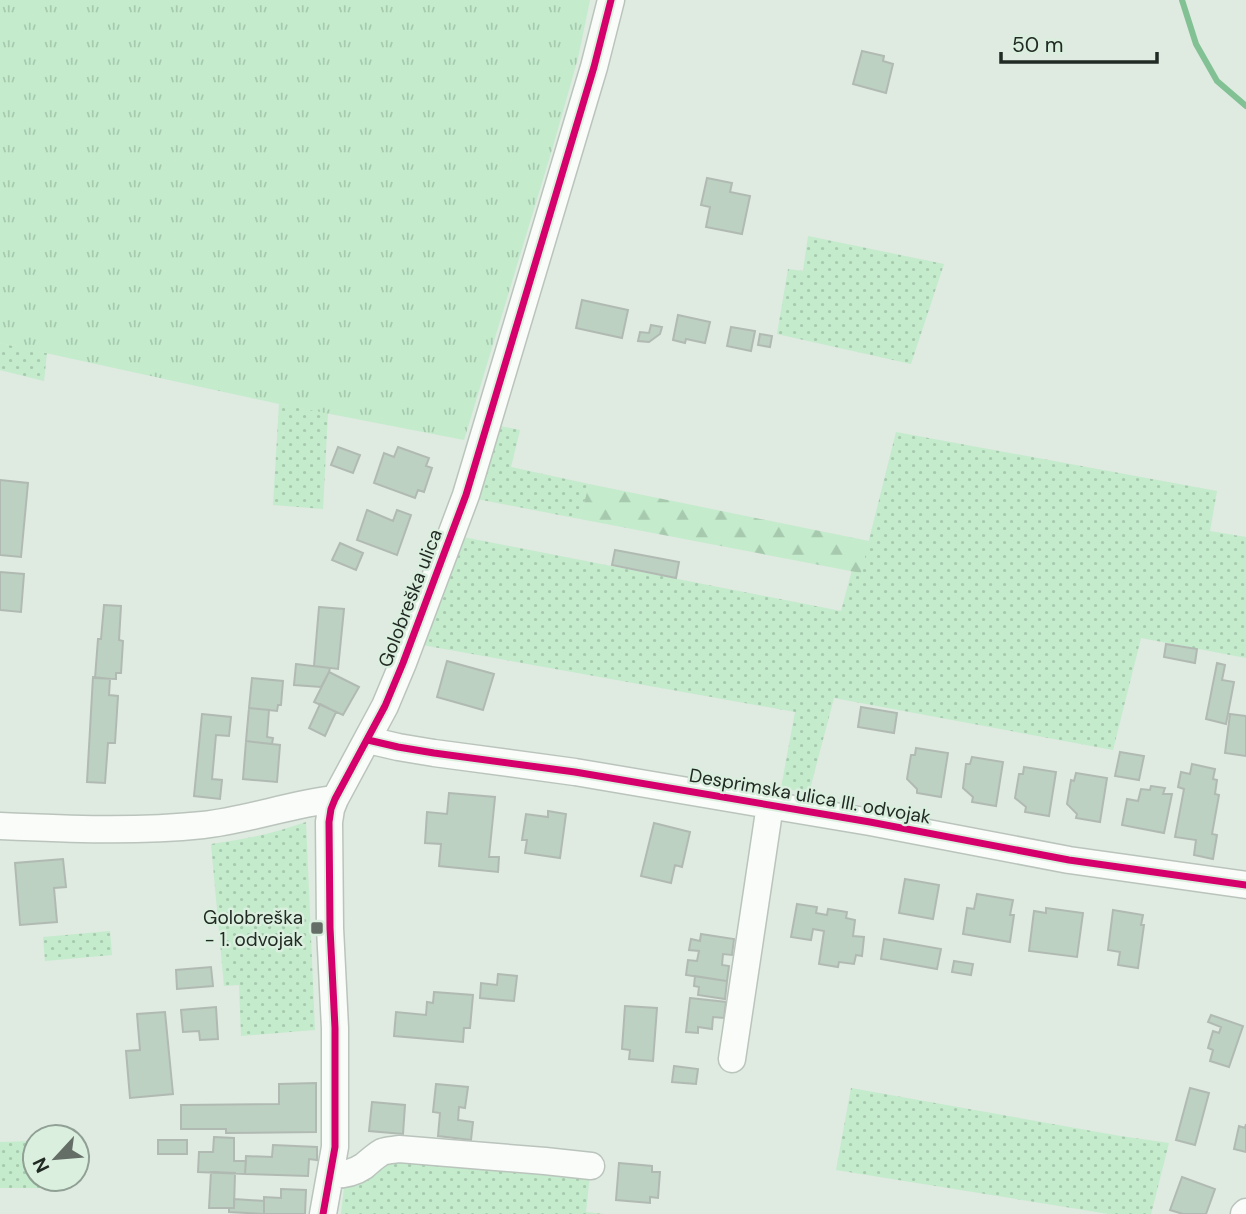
<svg xmlns="http://www.w3.org/2000/svg" width="1246" height="1214" font-family="'DM Sans',sans-serif">
	<defs>
		<pattern id="grass-dots" width="8" height="8" patternUnits="userSpaceOnUse" patternTransform="scale(1.75)"><rect width="8" height="8" fill="#c3ebcc"/><path d="M2 2h.1M6 6h.1" fill="none" stroke="#a7caaf" stroke-width="1.8" stroke-linecap="round"/></pattern>
		<pattern id="forest-firs" width="22" height="20" patternUnits="userSpaceOnUse" patternTransform="scale(1.75)"><rect width="22" height="20" fill="#c3ebcc"/><path d="M5 1l3.5 6h-7zM16 11l3.5 6h-7z" fill="#a7caaf"/></pattern>
		<pattern id="park-tufts" width="24" height="20" patternUnits="userSpaceOnUse" patternTransform="scale(1.75)"><rect width="24" height="20" fill="#c3ebcc"/><path d="M3 7l-1-3M5 7V3M7 7l1-3M15 17l-1-3M17 17v-4M19 17l1-3" fill="none" stroke="#a7caaf"/></pattern>
	</defs>
	<rect width="100%" height="100%" fill="#dfeae1"/>
	<path fill="url(#grass-dots)" d="M808 236 944 264 911 364 777 334 788 269 803 271Z
		M0 343 47 353 44 381 0 370Z
		M279 404 328 413 323 509 273 505Z
		M500 426 520 430 511 467 589 484 580 519 477 499Z
		M896 432 1217 491 1210 531 1246 537V658L1141 638 1113 750 834 698 809 793 781 788 795 712 422 645 463 537 841 611 852 570 861 572Z
		M306 822 315 1030 241 1036 239 985 224 986 211 844C244 840 275 833 306 822Z
		M110 931 112 955 45 961 43 937Z
		M851 1088 1120 1136 1169 1143 1151 1214H1109L836 1170Z
		M35 1141V1179H52L53 1188H0V1142Z
		M383 1157 590 1174 586 1212 605 1214H341L345 1179Z"/>
	<path fill="url(#forest-firs)" d="M589 484 869 541 861 573 580 519Z"/>
	<path fill="url(#park-tufts)" d="M0 0H590L578 58 554 143 464 440 279 404 0 343Z"/>
	<g fill="none" stroke-linecap="round" stroke-linejoin="round">
		<path stroke="#82c193" stroke-width="6" d="M1182 0 1196 44 1217 81 1246 106"/>
	</g>
	<path fill="#bcd1c1" stroke="#b1bab2" stroke-width="2" d="M862 51 884 56 883 61 893 64 886 93 853 84Z
		M707 178 732 183 730 192 750 196 742 234 706 227 710 207 701 205Z
		M582 300 628 310 622 338 576 328Z
		M678 315 710 322 705 343 686 339 685 343 673 340Z
		M651 325 662 327 660 334 649 342 638 341 640 332 649 333Z
		M731 327 755 331 751 351 727 346Z
		M760 334 772 336 770 347 758 345Z
		M338 447 360 455 353 473 331 465Z
		M398 447 429 458 426 466 432 468 424 492 418 490 415 498 374 483 384 453 394 457Z
		M0 480 28 483 21 557 0 555Z
		M367 510 393 521 397 510 411 515 397 555 357 540Z
		M340 543 363 553 356 570 332 560Z
		M615 550 679 562 676 578 612 565Z
		M0 572 24 574 21 612 0 610Z
		M104 605 121 606 119 640 123 641 121 673H116V679L95 678 98 639H101Z
		M319 607 344 609 338 669 314 666Z
		M1166 644 1197 649 1195 663 1164 657Z
		M447 661 494 674 483 710 437 697Z
		M1217 663 1225 665 1222 680 1234 682 1226 724 1206 719Z
		M296 664 330 668 329 672 321 687 294 685Z
		M329 672 359 687 343 715 314 702Z
		M93 677 110 679 109 695 118 696 115 743H108L105 783 87 782Z
		M252 678 283 681 281 705H278L277 711 249 708Z
		M320 704 336 712 325 736 309 728Z
		M861 707 897 713 894 733 858 727Z
		M249 708 269 710 267 737 273 738 272 744 246 741Z
		M202 714 231 717 229 736 216 735 212 779 222 780 220 799 194 796Z
		M1230 714 1246 716V756L1225 753Z
		M246 741 280 745 277 782 243 779Z
		M916 748 948 753 941 797 917 793V789L907 779 911 755H915Z
		M1120 752 1144 756 1139 780 1115 776Z
		M972 757 1003 762 996 806 972 802 973 797 963 788 966 764H970Z
		M1192 764 1215 769 1213 779 1217 780 1215 794 1219 795 1212 834 1217 835 1213 859 1194 855 1196 840 1175 837 1184 789 1178 787 1181 772 1190 774Z
		M1024 767 1056 772 1049 816 1025 812 1026 807 1015 798 1019 774H1023Z
		M1076 773 1107 778 1100 822 1076 818 1077 814 1067 804 1071 780 1074 781Z
		M1151 786 1165 788 1163 794H1172L1164 833 1122 825 1127 799 1138 801 1141 789 1150 790Z
		M449 793 495 797 489 857H499L498 872 439 866 441 844 425 843 427 812 447 814Z
		M548 811 566 814 560 858 525 853 527 840H522L526 814 548 817Z
		M654 823 690 832 682 867 675 865 671 883 641 876Z
		M63 859 66 887 54 888 57 922 20 925 15 863Z
		M905 879 939 885 933 919 899 913Z
		M977 894 1013 900 1010 915H1014L1010 942 963 934 967 908 974 909Z
		M797 904 817 907 816 913 827 915 828 909 847 912 846 918 855 920 853 936 864 937 862 956 856 955 854 964 839 962 838 967 819 964 824 931 813 929 811 940 791 937Z
		M1046 908 1083 913 1077 957 1029 951 1034 911 1046 913Z
		M1113 910 1143 915 1141 925H1144L1138 968 1118 965 1120 952 1108 950Z
		M701 934 734 939 732 955 723 954 722 965 729 966 727 981 686 975 688 960 697 961 699 951 689 950 691 939 700 941Z
		M884 939 941 949 937 969 881 959Z
		M954 961 973 964 971 975 952 972Z
		M211 967 213 986 177 989 176 970Z
		M498 974 517 976 514 1001 480 998 481 983 497 985Z
		M695 976 727 981 725 999 698 995 699 987 694 986Z
		M434 992 473 995 470 1028H464L463 1042 394 1036 396 1012 426 1015 427 1002 433 1003Z
		M690 998 726 1002 724 1018 713 1017 712 1029 698 1027V1033L686 1032Z
		M625 1006 657 1008 653 1061 629 1059 630 1050 622 1049Z
		M216 1007 218 1039 200 1040 199 1031 183 1032 181 1010Z
		M165 1012 173 1094 130 1098 126 1051 140 1050 137 1014Z
		M1211 1015 1243 1026 1229 1067 1210 1061 1213 1050 1208 1048 1213 1031 1219 1033 1221 1027 1208 1022Z
		M674 1066 698 1069 696 1084 672 1082Z
		M316 1083V1132L226 1133V1129H181V1105L279 1104V1084Z
		M436 1084 468 1087 465 1108 459 1107 458 1120 473 1122 471 1140 438 1136 440 1113 433 1112Z
		M1190 1088 1209 1093 1195 1145 1176 1140Z
		M372 1102 405 1105 403 1134 369 1131Z
		M1246 1124V1152L1234 1149 1239 1126 1245 1128Z
		M214 1137 234 1138V1161H246L245 1174 198 1172 199 1152H213Z
		M158 1140H187V1154H158Z
		M273 1145 317 1147V1160L309 1159 308 1176 245 1174 246 1156 272 1157Z
		M619 1163 652 1166V1172H660L658 1198 650 1197V1203L616 1200Z
		M211 1172 235 1173 234 1208H209Z
		M1182 1177 1215 1189 1206 1214H1183L1170 1210Z
		M281 1189 306 1190 305 1214H264V1197L281 1198Z
		M234 1199 264 1201V1214L229 1212V1208H234Z"/>
	<g fill="none" stroke-linecap="round" stroke-linejoin="round">
		<g stroke="#bac4bc" stroke-width="29">
			<path id="minor" d="M368 740 398 747 434 753 575 772 870 822 1069 860 1246 885
				M0 826C67 829 136 832 203 825 248 820 291 804 335 799
				M732 1059 770 805
				M331 1175C343 1175 354 1173 364 1166 370 1161 375 1156 382 1152 387 1150 394 1150 399 1149L545 1161 591 1166
				M323 1214 335 1147V1028L330 928 329 822 331 809 335 799 385 706 403 663 466 495 594 67 611 0
				M1244 1214 1246 1212"/>
		</g>
		<use href="#minor" stroke="#fafcfa" stroke-width="26"/>
		<g stroke="#daefde" stroke-width="11">
			<path id="cycleway" d="M368 740 398 747 434 753 575 772 870 822 1069 860 1246 885
				M323 1214 335 1147V1028L330 928 329 822 331 809 335 799 385 706 403 663 466 495 594 67 611 0"/>
		</g>
		<use href="#cycleway" stroke="#d6006c" stroke-width="7"/>
	</g>
	<rect fill="#646d66" stroke="#daefde" stroke-width="2.5" x="310" y="921" width="14" height="14" rx="3.5"/>
	<g text-anchor="middle" dominant-baseline="central" stroke-width="5" stroke-linejoin="round" paint-order="stroke">
		<g font-size="19" fill="#222a24" stroke="#daefde">
			<text transform="translate(410 598) rotate(-69)">Golobreška ulica</text>
			<text transform="translate(810 796) rotate(10)">Desprimska ulica III. odvojak</text>
		</g>
		<g font-size="19" fill="#222a24" stroke="#daefde" text-anchor="end">
			<text x="303" y="917">Golobreška<tspan x="303" dy="22">- 1. odvojak</tspan></text>
		</g>
	</g>
	<g transform="translate(56 1158) rotate(244)"><circle r="33" fill="#daefde" stroke="#90a094" stroke-width="2"/>
	<path d="M0-5L12 26L0 18L-12 26Z" fill="#646d66"/>
	<text y="-10" font-size="19" font-weight="bold" text-anchor="middle" fill="#222a24">N</text>
	</g>
	<path d="M1001 52v10h156v-10" fill="none" stroke="#222a24" stroke-width="3.5"/>
	<text x="1012" y="52" font-size="21" fill="#222a24" stroke="#daefde" stroke-width="5" paint-order="stroke">50 m</text>
</svg>
